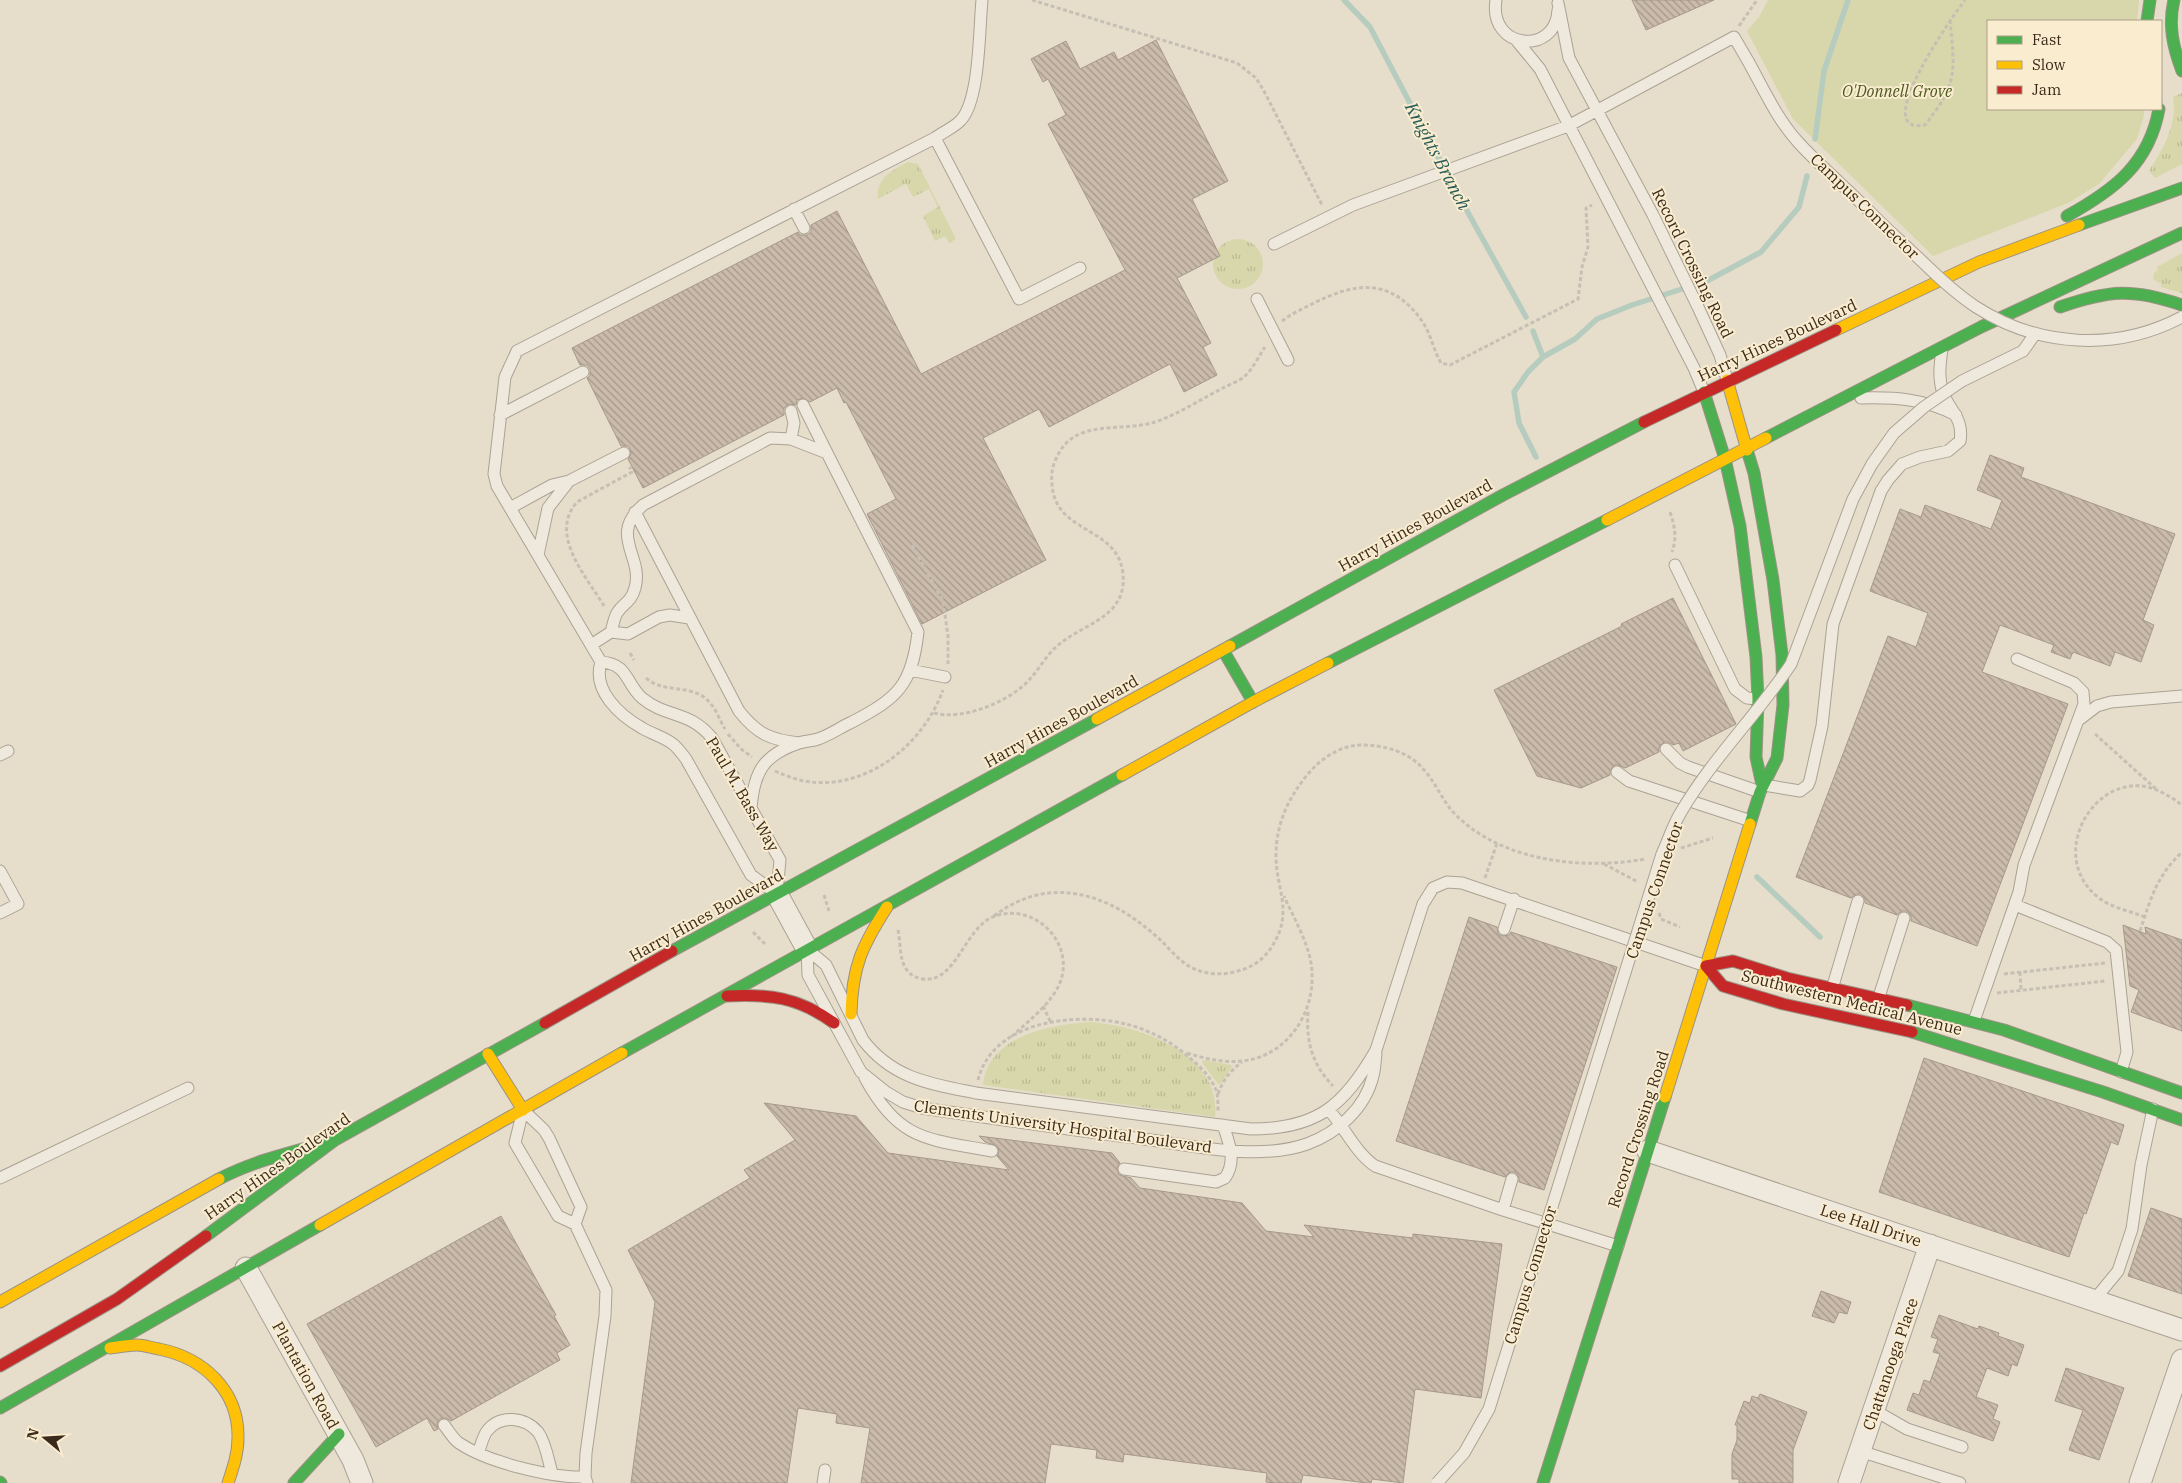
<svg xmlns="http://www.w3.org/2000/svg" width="2182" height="1483" font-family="'IBM Plex Serif',serif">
	<defs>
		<pattern id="grass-tufts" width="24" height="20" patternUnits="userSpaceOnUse" patternTransform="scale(1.25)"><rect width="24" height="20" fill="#d7d7ab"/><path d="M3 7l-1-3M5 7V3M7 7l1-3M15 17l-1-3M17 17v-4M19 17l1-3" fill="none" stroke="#b9b993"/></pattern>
		<pattern id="building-back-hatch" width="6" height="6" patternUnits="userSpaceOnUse" patternTransform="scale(1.25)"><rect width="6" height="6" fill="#cabbab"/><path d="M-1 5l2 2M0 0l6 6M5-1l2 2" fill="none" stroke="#a5988a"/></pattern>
	</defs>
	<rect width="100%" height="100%" fill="#e6decb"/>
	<path fill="url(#grass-tufts)" d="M2182 93V164L2155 178 2149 171C2163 149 2178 124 2173 97Z
		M908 162 918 164 956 239 949 243 945 236 935 241 923 216 938 207 929 189 913 197 906 184 878 199C876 177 892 171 908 162Z
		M1213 264a25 25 0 1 1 50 0a25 25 0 1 1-50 0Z
		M2182 253V293L2161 287V284L2153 279 2154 273 2158 270 2157 267Z
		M1089 1022C1139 1025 1223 1054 1215 1117L983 1085C988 1036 1048 1025 1089 1022Z
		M1205 1060 1231 1065 1232 1067 1221 1084H1218L1203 1064 1202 1061Z"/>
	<path fill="#d7d7ab" d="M1768 0H2139L2137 21H1988V109H2144V115L2137 139 2099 184 2068 203 1933 256 1793 119 1747 31 1759 17Z"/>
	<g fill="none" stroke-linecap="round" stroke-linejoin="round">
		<path stroke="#b6ccbe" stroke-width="5.5" d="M1344 0 1370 27 1456 191 1526 317
			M1815 139 1824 71 1848 0
			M1533 331 1543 357 1528 372 1514 392 1519 423 1536 457
			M1543 357 1575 339 1597 319 1632 305 1707 281 1761 252 1799 207 1807 176
			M1757 877 1820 937"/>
	</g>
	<path fill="url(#building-back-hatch)" stroke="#a7998a" d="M1632 0H1714L1646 30Z
		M1156 40 1228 181 1192 199 1220 256 1177 278 1211 343 1203 347 1217 375 1184 392 1170 364 1049 427 1039 409 983 438 1046 560 922 624 867 514 896 499 846 402 844 403 837 388 810 402 803 398 797 400 796 405 789 404 784 408V415L643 488 628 459 631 454 630 449 628 446H621L587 378 590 376V369L587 365H580L572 348 798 232 800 235H807L811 232V225L837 211 921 374 1125 270 1048 124 1066 115 1048 79 1043 82 1031 59 1066 41 1080 69 1114 52 1118 60Z
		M1990 455 2024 468 2021 477 2175 534 2143 620 2154 625 2141 662 2115 652 2110 666 2073 652 2070 659 2051 652 2054 645 2000 625 1982 672 2068 704 1977 946 1911 921V916L1907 911H1902L1897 915 1865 903V899L1861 894H1856L1851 898 1796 877 1888 636 1916 647 1928 613 1870 591 1900 509 1921 517 1925 505 1991 529 2002 500 1977 490Z
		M1673 598 1736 724 1683 751 1679 743 1673 745 1668 742H1664L1659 747V752L1625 768 1618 765H1614L1610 771V775L1581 788 1537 776 1494 690 1622 626 1621 624Z
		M1469 917 1497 927 1498 934 1502 936 1509 935 1511 932 1617 967 1544 1190 1519 1182V1177L1515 1172H1510L1505 1177 1396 1141Z
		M2123 925 2146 934 2145 927 2182 940V1031L2131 1012 2139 990 2130 986Z
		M1924 1058 2124 1125 2118 1145 2111 1142 2086 1214 2084 1213 2069 1257 1879 1192Z
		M764 1103 856 1116 888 1153 1009 1170 997 1156 999 1152 997 1146 985 1142 979 1136 1112 1153 1120 1163 1117 1168 1119 1175 1131 1178 1140 1188 1242 1203 1266 1231 1314 1237 1304 1225 1413 1238V1234L1502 1244 1481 1398 1415 1389 1403 1483 1372 1479 1371 1483H1367L1303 1475 1301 1483H1275L1266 1482 1267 1473 1124 1454 1123 1462 1096 1458 1097 1450 1051 1444 1045 1483H861L870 1428 836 1423 837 1414 798 1408 787 1483H631L655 1302 628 1250 750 1178 744 1170 795 1140Z
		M2151 1208 2182 1219V1294L2128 1276Z
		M501 1216 556 1315 554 1316 570 1345 557 1353 560 1360 451 1421 446 1418 440 1419 437 1423 438 1429 434 1431 427 1418 376 1447 307 1324Z
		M1821 1291 1851 1302 1847 1314 1839 1312 1834 1323 1812 1316Z
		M1939 1315 1978 1329 1979 1326 1999 1333 1998 1336 2024 1345 2017 1366 2012 1364 2008 1376 1987 1368 1976 1397 1998 1405 1993 1419 2000 1422 1993 1441 1907 1410 1913 1393 1919 1395 1924 1380 1930 1382 1940 1354 1933 1352 1938 1339 1931 1337Z
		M2066 1368 2124 1388 2099 1460 2069 1450 2083 1410 2055 1401Z
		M1760 1394 1807 1412 1793 1450V1483H1739V1479H1732V1454L1737 1440V1425H1735L1744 1401 1750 1403 1752 1396 1758 1398Z"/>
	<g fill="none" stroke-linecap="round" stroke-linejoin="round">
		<g stroke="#aba294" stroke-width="13">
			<path id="lane" d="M1496 0C1488 50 1556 56 1558 10
				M1558 3 1569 58 1653 215 1698 307 1720 355 1727 380
				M1517 41 1540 69 1694 368 1704 392
				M935 138 1019 299 1080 268
				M794 209 804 228
				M1274 244 1353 205 1568 126 1734 37 1748 61
				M1257 299 1288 360
				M1861 398C1895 397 1925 399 1956 415
				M803 405 827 453
				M500 415 583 372
				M791 439 794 423 791 411
				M510 508 552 485 569 481 624 453
				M635 512 739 711C757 734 771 740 799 743
				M538 555 548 508 569 481
				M1675 565 1735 689 1747 698 1757 699
				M611 632 628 634 659 617 670 615 689 618
				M591 645 611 632C613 626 614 618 617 613 623 603 631 603 635 588 644 556 608 536 643 505L770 438 791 439 827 453 918 632C912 685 898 698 852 722 841 727 830 735 818 739 812 741 805 741 799 743 763 755 754 772 751 808
				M601 662C629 664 625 683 642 698 666 718 689 710 712 738L780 860 777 892
				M910 670 945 677
				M2080 719 2097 706 2111 702 2182 696
				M1666 749 1680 763 1688 767 1760 792
				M0 755 8 751
				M1617 772 1629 781 1751 821
				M1764 785 1800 791 1808 785 1810 780 1822 726 1833 624 1881 491 1888 480 1902 464 1920 457 1948 451 1960 441C1964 419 1950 411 1943 393 1938 378 1940 364 1942 349
				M0 871 18 904 0 913
				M777 894 751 875 686 759C682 754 678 748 673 744 664 737 652 734 642 728 619 715 592 690 601 662L497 486 494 474 505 377 517 351 935 138C943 132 955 127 961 120 980 99 979 30 982 0
				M2015 905 2107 942 2116 950 2127 1052 2121 1072
				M1504 929 1514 899
				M807 949 826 965 863 1040C893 1079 931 1084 976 1093L1251 1129C1317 1129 1344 1106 1376 1050L1423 904 1433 888 1447 882 1462 883 1706 966
				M807 950 808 975 861 1072 886 1092 903 1102 922 1108C996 1119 1070 1130 1144 1139 1194 1146 1259 1161 1307 1144 1337 1133 1365 1109 1373 1076 1375 1069 1375 1061 1376 1054
				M1832 989 1858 901
				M1878 1000 1904 918
				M1974 1021 2019 892 2024 865 2084 704 2083 692 2074 683 2017 659
				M865 1078C899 1141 927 1139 992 1151
				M1329 1110C1345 1128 1355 1152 1375 1166L1503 1210 1618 1246
				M1124 1169 1216 1182 1225 1178C1237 1160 1229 1143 1223 1125
				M0 1178 188 1088
				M1503 1210 1512 1179
				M575 1224 581 1207 549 1138 544 1130 523 1110 515 1143 558 1216 575 1224 606 1290 605 1316 586 1453 585 1477 587 1483
				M2095 1299 2118 1271 2132 1229 2141 1165 2153 1109
				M1874 1410 1907 1429 1962 1447
				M444 1425C449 1431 453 1439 459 1443 487 1462 551 1478 585 1477
				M1860 1451 1960 1483
				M478 1453C481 1446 483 1436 487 1431 500 1414 525 1417 538 1432 546 1443 548 1460 552 1473
				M823 1483 825 1470"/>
		</g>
		<g stroke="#aba294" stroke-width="23">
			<path id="street" d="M777 894 807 949
				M1648 1151 2182 1330
				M246 1268 353 1460 362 1483
				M1849 1483 1930 1245
				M2140 1483 2182 1360"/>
		</g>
		<g stroke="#9b9284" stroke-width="13">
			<path id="fast" d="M2174 0C2168 25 2173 47 2182 71
				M2147 21 2150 0
				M2067 216C2114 190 2149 164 2159 109
				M2079 225 2182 188
				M2060 307C2109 290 2132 288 2182 305
				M1704 392 1725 459 1740 526 1756 657 1758 699 1756 757 1762 785
				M1766 438 1981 327 2182 233
				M1747 450 1754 473 1773 580 1782 655 1783 705 1777 758 1760 792 1750 824
				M1230 646 1503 495 1644 422
				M1223 650 1253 702
				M1328 663 1607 520
				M672 951 1097 719
				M1907 1005 2004 1030 2182 1093
				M1912 1032 2103 1092 2182 1120
				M622 1053 1122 775
				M219 1179C251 1162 288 1153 322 1144
				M206 1236 335 1140 545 1023
				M0 1408 320 1225
				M0 1482 1 1483
				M294 1483 339 1434
				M1543 1483 1665 1097"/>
		</g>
		<g stroke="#9b9284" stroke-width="13">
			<path id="slow" d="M1836 330 1979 262 2079 225
				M1727 380 1747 450
				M1607 520 1766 438
				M1097 719 1230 646
				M1122 775 1253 702 1328 663
				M851 1014C852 967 862 946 887 907
				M488 1054 523 1110
				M1665 1097 1750 824
				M320 1225 622 1053
				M0 1302 219 1179
				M110 1348C119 1347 128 1345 137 1345 144 1345 152 1348 159 1349 204 1358 239 1391 238 1438 238 1454 233 1468 228 1483"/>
		</g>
		<g stroke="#9b9284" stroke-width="13">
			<path id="jam" d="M1644 422 1836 330
				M1706 966 1723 986 1783 1004 1912 1032
				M1706 966 1733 961 1787 978 1907 1005
				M727 996C770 994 798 997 834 1023
				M545 1023 672 951
				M0 1366 117 1299 206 1236"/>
		</g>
		<path stroke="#c7bfb4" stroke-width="3" stroke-dasharray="4 2.5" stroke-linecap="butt" d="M1032 0 1237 63 1256 78 1264 91 1322 205
			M1950 20C1955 72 1958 83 1925 125 1867 136 1955 13 1965 0
			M1739 26 1757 0
			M1282 321C1291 314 1302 309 1312 304 1355 282 1391 277 1422 321 1431 334 1433 349 1441 363L1450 365 1578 299 1582 267 1588 247 1586 208 1592 205
			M1670 512C1675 527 1677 537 1672 552
			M912 545 943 601 948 636V664
			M604 606C587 577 548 535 577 502L632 472 630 468 632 467
			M630 653 634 660
			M646 678C665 695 694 682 711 704 717 711 720 721 725 729
			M934 713C963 721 1011 701 1030 679 1039 669 1046 656 1056 647 1082 623 1127 619 1123 574 1118 525 1055 535 1052 484 1051 475 1052 467 1056 459 1073 417 1121 433 1155 422 1179 414 1201 399 1223 388 1230 384 1241 381 1246 375 1253 368 1259 356 1265 347
			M728 734 741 749 752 757
			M2095 734 2156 789
			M775 771C784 775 794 779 804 781 866 792 923 745 943 690
			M1681 848 1713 838
			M1604 864 1638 882
			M1485 878 1497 843
			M824 895 829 911
			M1659 913 1661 919 1680 927
			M994 916C1049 874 1108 893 1156 936 1169 947 1180 964 1197 970 1215 977 1236 974 1253 965 1262 960 1270 951 1274 943 1293 911 1276 888 1276 856 1276 824 1288 798 1308 774 1320 759 1341 745 1361 745 1385 745 1410 752 1425 771 1436 784 1442 799 1453 812 1500 862 1582 870 1646 859
			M2145 917C2130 911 2112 908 2099 898 2041 853 2102 759 2163 793 2170 797 2177 800 2182 806
			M898 930C902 949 897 975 923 979 956 984 965 926 995 916 1036 902 1077 945 1059 985 1049 1006 1026 1023 1010 1038
			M2140 931C2151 898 2156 877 2182 852
			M753 932 766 945
			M2020 972 2021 990
			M2004 974 2105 963
			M1997 993 2105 981
			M1043 1006 1051 1023
			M1308 1012C1306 1042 1312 1064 1333 1086
			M1187 1053C1206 1059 1224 1063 1243 1061 1286 1056 1314 1015 1312 974 1312 948 1294 919 1284 896
			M978 1080C993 1020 1076 1012 1126 1024 1150 1030 1174 1043 1192 1060 1203 1069 1213 1080 1217 1093 1218 1099 1218 1106 1218 1112
			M1218 1094C1223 1080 1230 1071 1242 1062"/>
		<use href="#lane" stroke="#eee8dd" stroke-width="11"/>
		<use href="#street" stroke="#eee8dd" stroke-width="21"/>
		<use href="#fast" stroke="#4caf50" stroke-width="11"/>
		<use href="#slow" stroke="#ffc107" stroke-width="11"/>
		<use href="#jam" stroke="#c62828" stroke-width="11"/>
		<g stroke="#aba294" stroke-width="13" stroke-linecap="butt">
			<path id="lane-bridge" d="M1748 61C1763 88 1777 119 1798 142 1812 158 1829 172 1844 187 1862 203 1878 221 1896 237 1922 260 1947 288 1976 307 2038 347 2116 352 2182 317
				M1437 1483 1464 1453 1489 1409 1662 854C1668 841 1673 825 1681 812 1712 759 1757 715 1791 664L1853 499 1872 464 1894 433 1924 407 1962 381 2023 351 2035 334"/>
		</g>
		<use href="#lane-bridge" stroke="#eee8dd" stroke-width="11"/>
	</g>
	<g text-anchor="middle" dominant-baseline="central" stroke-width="4" stroke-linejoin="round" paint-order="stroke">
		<g font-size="16" font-style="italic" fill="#4c5920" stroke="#f9eccf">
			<text x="1897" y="91">O'Donnell Grove</text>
		</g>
		<g font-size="16" fill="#3b2a1b" stroke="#f9eccf">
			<text transform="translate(1865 206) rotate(44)">Campus Connector</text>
			<text transform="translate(1693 263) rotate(64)">Record Crossing Road</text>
			<text transform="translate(1777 340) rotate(-25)">Harry Hines Boulevard</text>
			<text transform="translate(1415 525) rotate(-29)">Harry Hines Boulevard</text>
			<text transform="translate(1061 721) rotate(-29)">Harry Hines Boulevard</text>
			<text transform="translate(743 794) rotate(60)">Paul M. Bass Way</text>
			<text transform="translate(1654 890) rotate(-71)">Campus Connector</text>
			<text transform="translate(706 915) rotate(-29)">Harry Hines Boulevard</text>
			<text transform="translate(1852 1002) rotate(14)">Southwestern Medical Avenue</text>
			<text transform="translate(1063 1126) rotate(8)">Clements University Hospital Boulevard</text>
			<text transform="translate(1638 1129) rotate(-72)">Record Crossing Road</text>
			<text transform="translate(277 1166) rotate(-35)">Harry Hines Boulevard</text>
			<text transform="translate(1871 1225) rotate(18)">Lee Hall Drive</text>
			<text transform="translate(1530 1275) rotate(-73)">Campus Connector</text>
			<text transform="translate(1890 1364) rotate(-71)">Chattanooga Place</text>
			<text transform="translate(306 1375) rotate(61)">Plantation Road</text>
		</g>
		<g font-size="18" font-style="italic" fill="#295c58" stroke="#f9eccf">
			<text transform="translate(1438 156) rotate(62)">Knights Branch</text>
		</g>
	</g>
	<rect x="1987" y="20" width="175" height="90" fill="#f9eccf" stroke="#ad9e87"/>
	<rect x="1997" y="36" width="25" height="8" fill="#4caf50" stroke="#ad9e87"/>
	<text x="2032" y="45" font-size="15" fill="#3b2a1b">Fast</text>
	<rect x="1997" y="61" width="25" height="8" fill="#ffc107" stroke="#ad9e87"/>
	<text x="2032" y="70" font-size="15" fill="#3b2a1b">Slow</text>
	<rect x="1997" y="86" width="25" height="8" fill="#c62828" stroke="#ad9e87"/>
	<text x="2032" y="95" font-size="15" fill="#3b2a1b">Jam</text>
	<g transform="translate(45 1438) rotate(288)" stroke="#f9eccf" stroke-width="4" paint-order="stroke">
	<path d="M0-4L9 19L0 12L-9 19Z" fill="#3b2a1b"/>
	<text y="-8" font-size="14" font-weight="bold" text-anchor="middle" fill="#3b2a1b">N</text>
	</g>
</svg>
